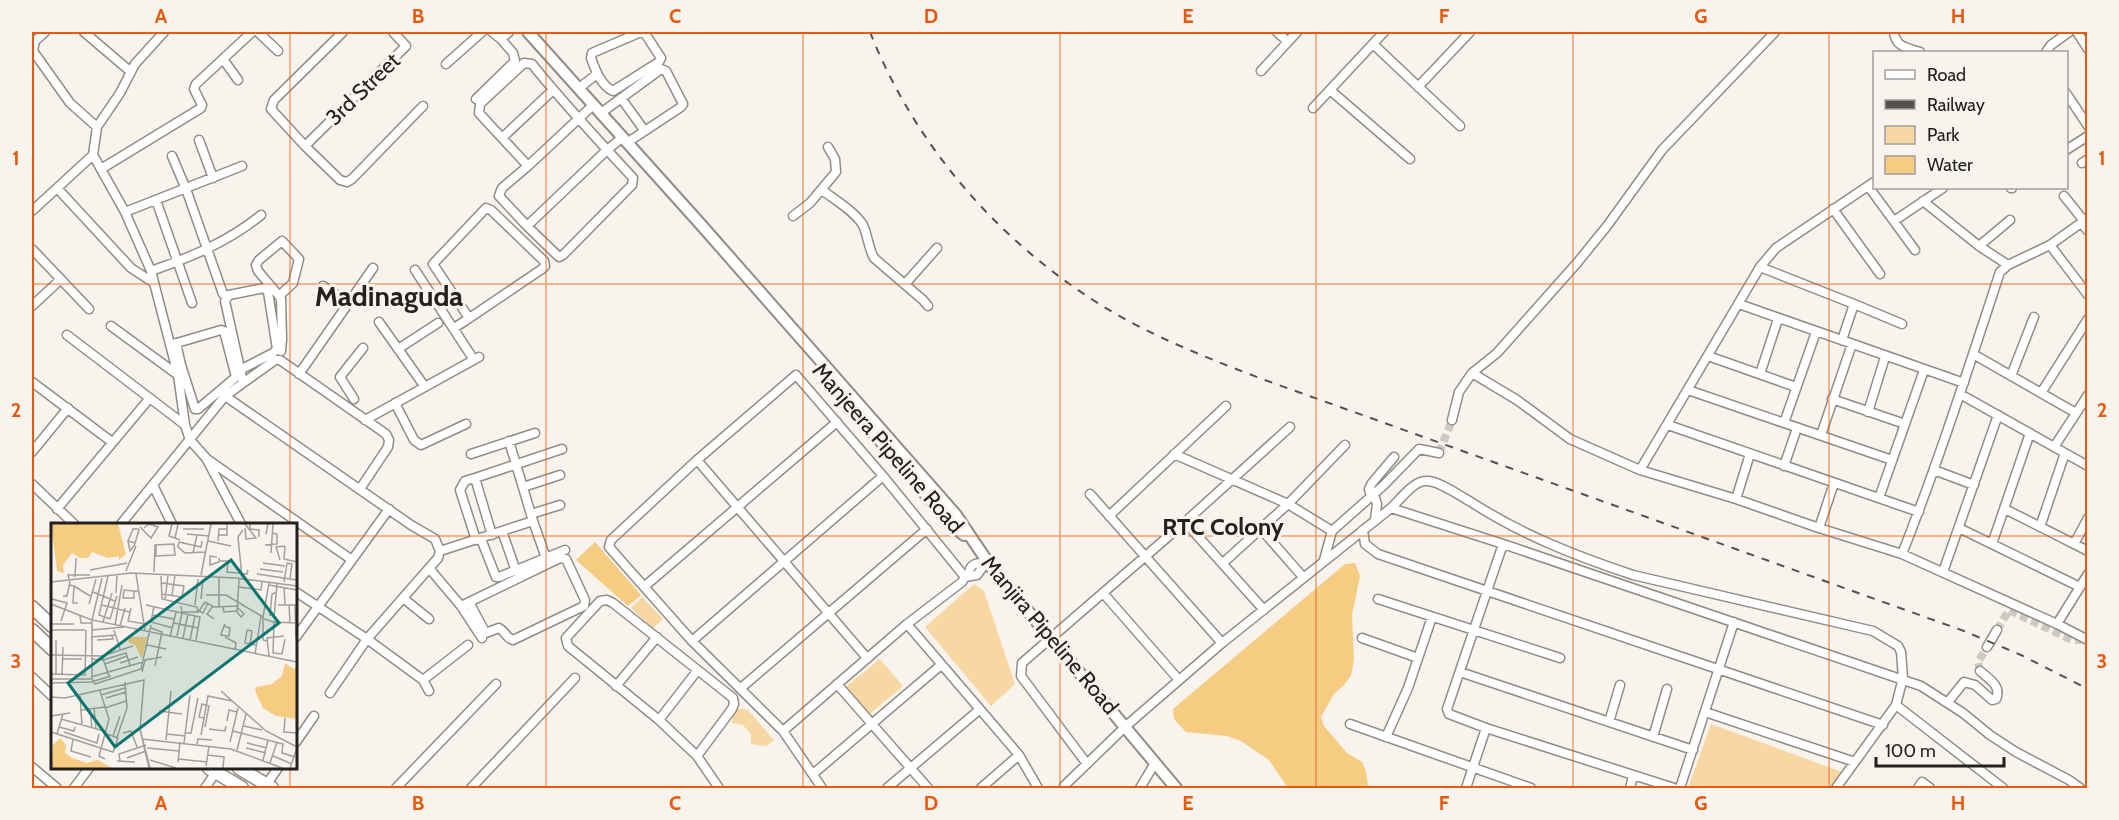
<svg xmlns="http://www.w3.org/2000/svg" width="2119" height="820" font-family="Cabin,sans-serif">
	<rect width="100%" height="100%" fill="#f8f3ec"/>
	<path fill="#f7d7a2" d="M974 584 984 591 1015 684 991 706 925 627Z
		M642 597 663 619 653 628 631 608Z
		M880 659 903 686 866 717 843 689Z
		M734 708 748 710 774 740 767 746 751 744V734L743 725 732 723Z
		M1711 724 1842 772 1829 788H1688Z"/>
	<path fill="#f6cb82" d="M595 542 641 595 628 606 576 560Z
		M1355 563 1360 576 1352 615 1354 660 1351 675 1344 685 1334 694 1321 717 1324 726 1347 753 1362 762 1366 771 1368 785 1365 788H1288L1269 760 1241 741 1227 736 1186 732 1174 719 1173 709 1345 564Z"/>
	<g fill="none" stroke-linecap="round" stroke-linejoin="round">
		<path stroke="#cdc9c3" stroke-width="8" stroke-dasharray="8 4" stroke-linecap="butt" d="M1439 453 1452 420
			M1997 630 2009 610 2072 640H2079L2082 637
			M1980 671 1978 662 1987 647"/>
		<g stroke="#918d86" stroke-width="11">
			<path id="minor" d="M45 32 35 41 33 51 70 103 97 127
				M84 32 131 72
				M164 32 135 64 120 93 97 127 93 155 125 212 151 271 178 375 185 425 190 440 206 458 241 524
				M258 32 278 51
				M343 32 274 100 271 109 305 146 340 180 347 182 352 179 423 106
				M492 32 501 39 509 32
				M641 32 592 53 591 58C595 69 601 86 613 91L659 62 661 58 644 32
				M1277 32 1287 41
				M1775 32 1662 150 1607 226 1577 263 1497 353 1472 373 1517 400 1570 439 1640 470 1736 499 1819 528 1902 554 2057 624 2088 640
				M1894 32C1895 47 1908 48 1920 52
				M2077 32 2088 49
				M1373 44 1460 126
				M2046 52 2051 45 2069 32
				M223 59 238 80
				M446 64 482 32
				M1261 71 1297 32
				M1418 87 1470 32
				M579 88 597 74
				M1330 90 1410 159
				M2066 93 2088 126
				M621 98 644 130
				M476 99 515 61 513 53 501 39
				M1313 108 1384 32
				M601 113 661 69 666 71 683 104 681 107 628 142
				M502 138 553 90
				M199 140 213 178
				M305 146 406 46 393 32
				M2066 150 2088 136
				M172 156 186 189 223 294
				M2082 163 2088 159
				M528 166 589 109
				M101 169 201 108 202 105 194 89 196 84 252 32
				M1868 186 1915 250
				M57 188 131 268 154 283
				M2011 188H2012
				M822 190C835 200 854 211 863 225 868 236 868 247 874 258L923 300 928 306
				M2064 196 2084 221
				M156 200 192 303
				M1923 201 1979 246 2008 265
				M1833 209 1880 274
				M32 211 93 155
				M125 212 242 166
				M793 216 810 203 836 172 835 159 828 147
				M1894 221 1943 188
				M2081 223 2088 231
				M527 226 499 196 502 188 528 166 479 113 480 104 524 63 532 64C564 104 599 141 633 178L632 185 563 255 559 257 527 226 607 150 618 141
				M2050 245 2088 295
				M1979 246 2010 220
				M32 249 89 309
				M1760 267 1854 304 1842 340
				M415 270 474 360
				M151 271C191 257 228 242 261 215
				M905 284 937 248
				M323 286 349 303
				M279 296 293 283 299 259 282 241 259 260 256 265 258 271 281 298 282 339 281 351
				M1739 304 1964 383
				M1854 304 1902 324
				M32 306 60 280
				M379 322 425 387
				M111 326 178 375
				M454 328 465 321 542 269 545 266 544 261 491 210 486 208 433 264 469 318
				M67 335 185 425
				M176 343 181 365
				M170 345 221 330 224 331 236 377 198 409H195L181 365 175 367
				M398 349 438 323
				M1973 354 2076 413
				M1708 356 1796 387
				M240 370 273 353 277 349 268 292 264 288 229 295 225 301C231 328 237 355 243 382
				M299 374 373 268
				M1760 374 1778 319
				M2011 376 2034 317
				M32 382 112 442
				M1688 390 1892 460
				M2041 393 2088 319
				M1960 394 2088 466
				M225 396 411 525 435 539 440 551 438 558 367 639 330 693
				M354 399 340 377 363 348
				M1832 399 1905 424
				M395 403 414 440 421 445 466 424
				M1868 412 1885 357
				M365 420 479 357
				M1452 420 1459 392 1472 373
				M1784 423 1816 332
				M1668 425 1919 512
				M1821 435 1852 344
				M2054 447 2088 395
				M32 452 68 408
				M471 454 535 433
				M1174 454 1288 504 1332 531 1384 485 1419 449 1439 453
				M207 459 352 560
				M697 460 867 658
				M1784 466 1797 428
				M1640 470 1760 267 1776 248 1874 182
				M1934 470 1974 485
				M475 478 465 481 460 490 476 540
				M32 484 74 524
				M153 485 172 524
				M523 487 560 475
				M1090 494 1222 643
				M1879 498 1924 370
				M1736 499 1750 454
				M1391 508 1503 544 1921 686 1963 713 1990 735 2016 752 2069 780 2080 788
				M57 509 149 399
				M2005 509 2088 551
				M531 514 560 505
				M1109 516 1226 406
				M1375 520 1377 504 1375 498 1371 496 1369 489 1372 483 1394 457
				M533 521 546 558
				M1185 522 1264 610
				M121 524 225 396 275 360H280L386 434 389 440 388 447 360 489
				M2040 527 2065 453
				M1819 528 1834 483
				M1959 528 2080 587
				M1261 529 1303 577
				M1363 530 1365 544 1378 554 1883 725
				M502 531 516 571
				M492 535 475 478 562 449
				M481 539 496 577H499L565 550
				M1503 544 1447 709 1449 714 1486 728 1674 788
				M1992 544 2030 433
				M2074 544 2088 518
				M440 551 533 521 509 441
				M1902 554C1939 461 1969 366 2000 272L2008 265 2050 245 2088 218
				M1324 560 1332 531
				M1223 563 1288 504 1345 445
				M429 568 461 606 482 638
				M1943 572 1998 415
				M969 575C969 565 974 563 983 563
				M645 586 837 422
				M296 592 367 639 423 680 429 691
				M1103 593 1179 680
				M403 598 429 619
				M1378 599 1560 658
				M469 602 485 632
				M461 606 560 558 566 559 585 600 584 606 513 640C506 638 505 631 499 628L480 635
				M907 624 1019 755 1038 788
				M2057 624 2088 574
				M296 637 389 509
				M1362 638 1418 658
				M692 641 883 476
				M1987 647 1997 630
				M1460 672 1693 750
				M32 677 52 696
				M423 680 468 645
				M837 684 928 788
				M616 686 657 637
				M741 688 927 529
				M1948 702 1964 682 1975 685 1992 700 1996 699C2002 686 1989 679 1980 671
				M1896 705 2003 788
				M1705 712 1855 762
				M659 720 697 671
				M1609 722 1620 685
				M1350 724 1531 788
				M783 731 907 624 962 582 965 577 977 575 987 561
				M1386 737 1408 688 1432 617
				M1653 737 1667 689
				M296 742 314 716
				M697 756 732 709 734 704 733 698 613 603 607 600 600 601 566 638 568 646 659 720 697 756 719 788
				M1087 764 1021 676 1022 663 1185 522 1290 427
				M32 767 57 788
				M813 774 941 665
				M266 785 278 768
				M1064 786 1126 726 1222 643 1391 508C1400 500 1413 481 1426 481 1438 480 1460 496 1471 502 1522 535 1576 556 1633 575L1873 631 1898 646 1901 652 1903 678 1896 705 1836 788
				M74 788 89 768
				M205 788 216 772
				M396 788 496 684
				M471 788 575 678
				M822 788 783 731 692 641 609 547 611 540 697 460 796 375 883 476 965 577
				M887 788 979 710
				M981 788 1019 755
				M1140 788 1155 763
				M1466 788 1486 728
				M1630 788 1633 776
				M1680 788 1734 622
				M1918 788 1922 782 1930 788"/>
		</g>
		<g stroke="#918d86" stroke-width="14">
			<path id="major" d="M528 32 703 227 956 515 991 567 1176 788
				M867 425 949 522 964 535"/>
		</g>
		<g stroke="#918d86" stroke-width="15">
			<path id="highway" d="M32 607 52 626
				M32 630 52 649
				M209 768 242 788
				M239 768 272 788"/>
		</g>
		<use href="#minor" stroke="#fff" stroke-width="8"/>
		<use href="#major" stroke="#fff" stroke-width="10"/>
		<use href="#highway" stroke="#fff" stroke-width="12"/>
		<path stroke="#54514e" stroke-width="2" stroke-dasharray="8 8" stroke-linecap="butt" d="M870 32C919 156 1015 260 1132 323 1174 345 1218 362 1262 379L1964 631 2021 655 2088 689"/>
	</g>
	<path fill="none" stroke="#e8590c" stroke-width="1.5" stroke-opacity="0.55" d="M290 32V524M546 32V788M803 32V788M1060 32V788M1316 32V788M1573 32V788M1829 32V788M32 284H2088M32 536H52M296 536H2088M290 768V788"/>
	<g text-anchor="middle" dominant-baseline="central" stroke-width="6" stroke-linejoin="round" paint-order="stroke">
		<g font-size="22" fill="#23211f" stroke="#f8f3ec">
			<text transform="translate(363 89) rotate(-44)">3rd Street</text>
			<text transform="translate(888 448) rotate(49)">Manjeera Pipeline Road</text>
			<text transform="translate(1050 635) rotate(50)">Manjira Pipeline Road</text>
		</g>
		<g font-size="24" font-weight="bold" fill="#23211f" stroke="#f8f3ec">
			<text x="1223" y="526">RTC Colony</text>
		</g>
		<g font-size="28" font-weight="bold" fill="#23211f" stroke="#f8f3ec">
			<text x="389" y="296">Madinaguda</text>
		</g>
	</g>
	<g transform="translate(51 523)">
		<rect width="246" height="246" fill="#f8f3ec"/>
		<path d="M0 1H67L75 31 68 37V33L57 35 41 29 37 35H29L21 30 12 42 13 50 6 48ZM79 114H96L91 136 84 122 77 119ZM234 140 243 146 246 142V196L225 193 212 185 204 168 205 164 221 161 231 153ZM9 215 15 222 14 230 21 235 36 240 47 237 61 245H0L2 222Z" fill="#f6cb82"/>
		<path fill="none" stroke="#a39f9a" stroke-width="1.5" d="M121 1 118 13 124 15M127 1 124 15 129 17M194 1 205 15 195 16 194 5M199 1V6L208 7V14M217 1 215 11 217 1M89 4 100 15 107 4 98 1 93 5M132 6H153M136 11 158 13M167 12H176V1M77 18 79 28 83 23 84 20 88 7 87 6H82L77 18 84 20M157 18 180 23M167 18 168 6H176M128 19 127 24 134 30 154 29M128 19 150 24 151 18M214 22 226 21V11L221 10M234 23 233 36 246 39M142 30 146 12M220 30 222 1M166 34 159 33V42L168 39V35M229 37 225 24 234 23M169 38H177L176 50M212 40 234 43M236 40 241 41 239 55M209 46 232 49M39 47 76 40M75 48 85 23M103 49 104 22 123 21 124 32 105 33V22M176 49 196 51 197 47M85 51 94 107M206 51 246 57M150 52 160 1M57 53 48 92 59 96M110 53 111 76 146 84 147 89H131L130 83M24 54 25 35M191 54 187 14 192 7M51 55 41 97 246 139M168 55V83M18 56 17 52H39M0 59 80 50 185 55 246 63M233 59 236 40M110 60 133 63 131 74 110 71M19 62 23 63 22 80H27M218 62 246 67M23 63 39 73M188 64 210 67 211 58M233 64 234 82M83 68 73 67 72 75H83V68H88M42 69 64 78M65 70 66 51M121 72 124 52M155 72H175L212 94M12 73H16L19 58M1 76 16 80 10 98M150 76 152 56M114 77 117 52M154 79 163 84 188 83M154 79 148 88 152 90 157 80M0 81 41 97V156L44 161 90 146 100 102M38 81 45 56M51 82 79 89M95 82 149 94 145 117M144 82 147 56M227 82H246M238 82 239 100M244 82 245 116M103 83 100 99 122 105M162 83 156 91 163 96M172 84 173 89 186 88 188 56M80 85 77 98 94 101M186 89 190 94 193 91 187 85M102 92 123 96M29 93 30 100H41M219 93 221 71 226 69M223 95 226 61M59 96 66 73M213 96 223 99 222 130M52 99 61 70M223 99 245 100M123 100 147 105M0 101H23M64 102 71 62M69 103 74 85M173 103 179 105 178 113 170 112V111L173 103 174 101M100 105 111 109 104 143M0 107H34M41 107 73 104M63 107 69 126M196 107 194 120 205 122M196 107 201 108 199 121M126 113 131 90M40 114 64 112M119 114 125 89M174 114 185 120 184 126M132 115 137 91M46 117 62 116 61 113M139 117 144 93M216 118 212 117V94L218 60M96 122 115 126M222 130 231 131 234 116M204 131 210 93M0 132 51 133 58 153M51 133 82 123M218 133 216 115 233 113M11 136H31M40 136 52 137 75 130 79 142M69 140 87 134M54 141 76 133M91 149 94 137 111 134M0 151 34 152 35 107M5 151V117M11 152 12 124M40 154 92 139M0 156H40M0 160 40 159 60 153M49 168 58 196 48 233 54 236M170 168 215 208 246 224M50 172 74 165M29 173 31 202M0 174 14 175 93 157 89 206M55 175 75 169M43 185 45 206M54 185 75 178M39 186 41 205M30 187 54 184M108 188 131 191M0 193 19 190M153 195 148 194 151 181 158 183 154 204M234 195 233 209 246 210M10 196 53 208M176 198 178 187 186 189M193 203 211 207M8 204 23 208 24 204M158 206 174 208 175 203M182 208 232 221 231 230 244 234M0 209 62 229 67 215 53 210M13 209 46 220 48 211M72 210 80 208 86 224M135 210H140L147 175M6 211 12 191M116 211 134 213M150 212 157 173 181 178M62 213 69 193M66 214 76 185 74 159M22 216 20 228 40 234M91 216 180 226 231 245M115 217 120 168M179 219 187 185M133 220 139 172M196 220 216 225M146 221 147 216 161 217M96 225 128 228M195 225 215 230M186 227 195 191M157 232 173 234 172 245M222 233 241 241M76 235 95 228M127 236 156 239M99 237 125 245M212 237 217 217M66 238 84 239M69 238 68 231 95 222M127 239 129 219M219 240 226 219M155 243 158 223M98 245 89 206 99 245M239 245 246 225"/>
		<path fill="#0f766e" fill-opacity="0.15" stroke="#0f766e" stroke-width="3" d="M180 37 228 100 64 224 17 160Z"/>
		<rect width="246" height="246" fill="none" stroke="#23211f" stroke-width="3"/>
	</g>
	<rect width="2119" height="820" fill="none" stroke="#f8f3ec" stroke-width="66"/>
	<rect x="1873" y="51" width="195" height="138" fill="#f8f3ec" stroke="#a39f9a" stroke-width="1.5"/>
	<rect x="1885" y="70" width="30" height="9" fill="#ffffff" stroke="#a39f9a" stroke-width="1.5"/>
	<text x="1927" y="81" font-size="18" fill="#23211f">Road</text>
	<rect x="1885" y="100" width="30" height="9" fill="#54514e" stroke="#a39f9a" stroke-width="1.5"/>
	<text x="1927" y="111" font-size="18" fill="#23211f">Railway</text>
	<rect x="1885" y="126" width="30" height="18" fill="#f7d7a2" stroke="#a39f9a" stroke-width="1.5"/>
	<text x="1927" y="141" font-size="18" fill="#23211f">Park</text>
	<rect x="1885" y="156" width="30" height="18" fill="#f6cb82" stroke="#a39f9a" stroke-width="1.5"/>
	<text x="1927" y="171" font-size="18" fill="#23211f">Water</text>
	<path d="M1876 757v9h128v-9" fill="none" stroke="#23211f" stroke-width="3"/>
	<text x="1885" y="757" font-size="18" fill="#23211f" stroke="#f8f3ec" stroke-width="4.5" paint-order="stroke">100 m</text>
	<rect x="33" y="33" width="2053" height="754" fill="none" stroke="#e8590c" stroke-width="2"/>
	<g font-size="20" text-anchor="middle" font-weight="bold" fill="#e8590c">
		<text x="161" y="23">A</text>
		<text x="418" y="23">B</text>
		<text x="675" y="23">C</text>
		<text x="931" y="23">D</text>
		<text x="1188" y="23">E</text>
		<text x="1444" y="23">F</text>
		<text x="1701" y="23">G</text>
		<text x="1958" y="23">H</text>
		<text x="16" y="165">1</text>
		<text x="2102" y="165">1</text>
		<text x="16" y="417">2</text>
		<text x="2102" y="417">2</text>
		<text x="16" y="668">3</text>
		<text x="2102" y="668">3</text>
		<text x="161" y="810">A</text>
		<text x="418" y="810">B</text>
		<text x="675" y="810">C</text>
		<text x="931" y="810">D</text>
		<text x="1188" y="810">E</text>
		<text x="1444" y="810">F</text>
		<text x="1701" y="810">G</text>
		<text x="1958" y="810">H</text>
	</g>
</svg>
